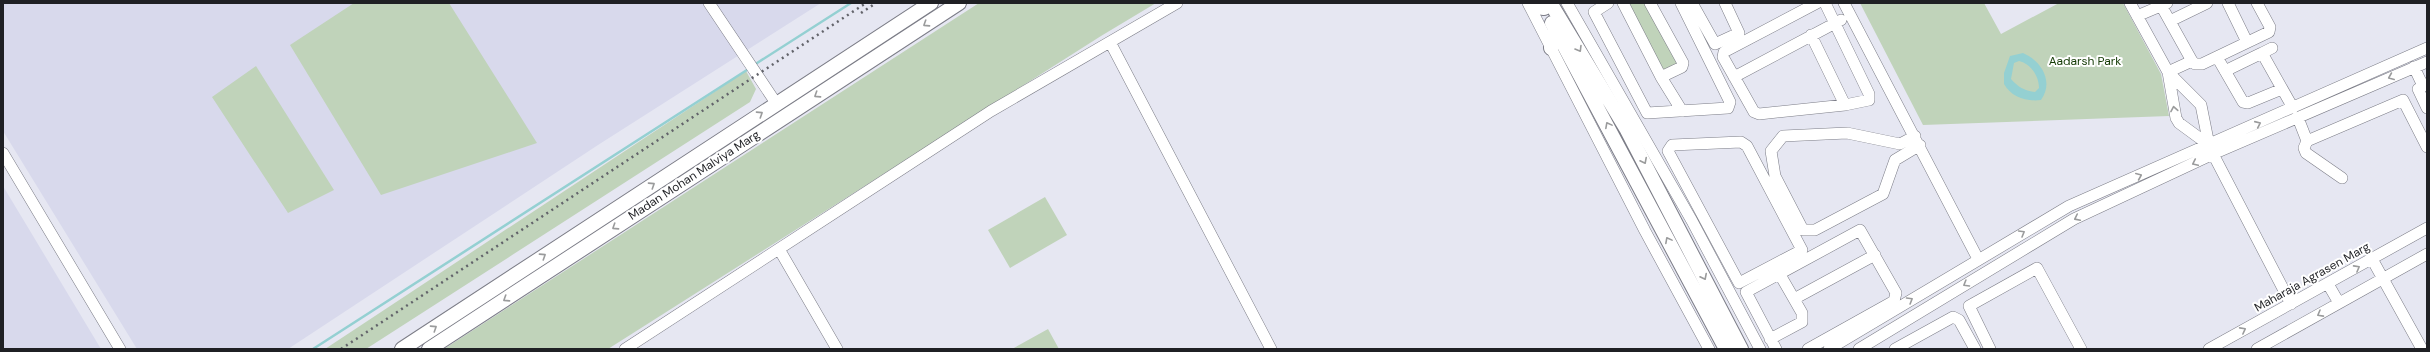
<svg xmlns="http://www.w3.org/2000/svg" width="2430" height="352" font-family="'DM Sans',sans-serif">
	<rect width="100%" height="100%" fill="#e6e7f2"/>
	<path fill="#d8d9ec" d="M3 3H821L598 145 288 349H137L3 131Z
		M3 186 101 349H3Z"/>
	<path fill="#c0d3ba" d="M354 3H449L537 143 381 195 290 45Z
		M979 3H1156L1101 36 608 349H444Z
		M1627 3H1647L1678 63 1663 71Z
		M1860 3H1984L2001 34 2059 3H2123L2161 74 2169 116 1923 125Z
		M256 66 334 190 288 213 212 97Z
		M746 71 756 89 750 102 366 349H325Z
		M1045 197 1067 235 1010 268 988 230Z
		M1048 329 1059 349H1012Z"/>
	<path fill="#94d0d2" fill-rule="evenodd" d="M2023 53C2042 61 2054 82 2041 100 2027 102 2011 97 2004 84V73L2010 56ZM2019 61C2031 64 2039 76 2039 88L2035 92C2025 91 2018 87 2011 79L2014 63Z"/>
	<g fill="none" stroke-linecap="round" stroke-linejoin="round">
		<path stroke="#94d0d2" stroke-width="2.5" d="M754 65 851 3
			M313 349 750 68"/>
		<g stroke="#7c7d87" stroke-width="12">
			<path id="minor" d="M709 3 776 103
				M1528 3 1645 231 1709 349
				M1567 3 1692 221 1760 349
				M1608 3 1594 12 1647 113 1728 108 1730 102 1681 3
				M1623 3 1661 77 1682 67 1683 63 1650 3
				M1692 3 1715 44 1739 33 1725 3
				M1817 3 1724 52 1723 57 1754 112 1759 114 1845 105 1869 100V94L1825 3
				M1844 3 1978 259
				M2130 3 2168 72 2176 118 2179 123 2209 145
				M2167 3 2163 5V9L2192 61 2195 64H2202L2269 32 2270 27 2257 3
				M2228 3 2247 42
				M2137 16 2163 5
				M2170 21 2207 3
				M1811 35 1845 105
				M1110 42 1271 349
				M2262 53 2272 48
				M2217 57 2243 102 2248 103 2282 89
				M2414 67 2423 86
				M2225 71 2262 53 2293 108
				M2168 72 2201 105 2209 145 2213 154 2291 304
				M2168 72 2192 61
				M1661 77 1682 111
				M1734 77 1841 20
				M2427 84 2418 89 2427 108
				M2298 118 2307 141
				M1915 136 1900 144 1847 133 1783 136 1771 151 1775 176 1803 230H1815L1883 194 1895 160 1920 145
				M1741 142 1747 146 1802 250 1739 283 1668 151 1672 145Z
				M3 153 120 349
				M2342 178 2306 153 2304 148 2307 141 2403 100 2427 147
				M779 249 837 349
				M2372 259 2422 349
				M1779 273 1794 299
				M2328 284 2339 303
				M1770 339 1802 322V313L1794 299 1875 255
				M625 349 991 111 1177 3
				M1776 349 1746 292 1860 230 1896 293 1894 301 1808 349
				M1829 349 2069 206 2427 48
				M1859 349 2074 219 2213 154 2427 62
				M1895 349 1953 317 1959 320 1975 349
				M1990 349 1969 306 2037 268 2081 349
				M2209 349 2427 228
				M2257 349 2427 254"/>
		</g>
		<g stroke="#7c7d87" stroke-width="16">
			<path id="major" d="M1533 3 1537 7 1544 8 1552 3
				M1551 4 1627 130 1741 349
				M1552 23 1726 349
				M1551 48 1555 27
				M402 349 931 3
				M429 349 959 3"/>
		</g>
		<use href="#minor" stroke="#fff" stroke-width="11"/>
		<use href="#major" stroke="#fff" stroke-width="14"/>
		<path stroke="#62636a" stroke-width="2.5" stroke-dasharray="2 4" stroke-linecap="butt" d="M861 13 876 3
			M341 349 866 3"/>
	</g>
	<defs><path id="oneway-chevron" d="M-2-3.5L2.5 0L-2 3.5" fill="none" stroke-width="1.6" stroke-linecap="round" stroke-linejoin="round"/></defs>
	<g stroke="#9a9b9c">
		<use href="#oneway-chevron" transform="translate(926 24) rotate(147)"/>
		<use href="#oneway-chevron" transform="translate(1579 49) rotate(59)"/>
		<use href="#oneway-chevron" transform="translate(2391 77) rotate(157)"/>
		<use href="#oneway-chevron" transform="translate(817 95) rotate(147)"/>
		<use href="#oneway-chevron" transform="translate(2174 109) rotate(-100)"/>
		<use href="#oneway-chevron" transform="translate(760 114) rotate(-33)"/>
		<use href="#oneway-chevron" transform="translate(2258 124) rotate(-24)"/>
		<use href="#oneway-chevron" transform="translate(1608 125) rotate(-118)"/>
		<use href="#oneway-chevron" transform="translate(1644 161) rotate(63)"/>
		<use href="#oneway-chevron" transform="translate(2195 163) rotate(155)"/>
		<use href="#oneway-chevron" transform="translate(2139 176) rotate(-23)"/>
		<use href="#oneway-chevron" transform="translate(652 185) rotate(-33)"/>
		<use href="#oneway-chevron" transform="translate(2077 218) rotate(154)"/>
		<use href="#oneway-chevron" transform="translate(615 227) rotate(147)"/>
		<use href="#oneway-chevron" transform="translate(2022 233) rotate(-30)"/>
		<use href="#oneway-chevron" transform="translate(1668 240) rotate(-118)"/>
		<use href="#oneway-chevron" transform="translate(543 256) rotate(-33)"/>
		<use href="#oneway-chevron" transform="translate(2357 268) rotate(-29)"/>
		<use href="#oneway-chevron" transform="translate(1704 277) rotate(63)"/>
		<use href="#oneway-chevron" transform="translate(1966 284) rotate(149)"/>
		<use href="#oneway-chevron" transform="translate(506 299) rotate(147)"/>
		<use href="#oneway-chevron" transform="translate(1910 300) rotate(-31)"/>
		<use href="#oneway-chevron" transform="translate(2320 314) rotate(151)"/>
		<use href="#oneway-chevron" transform="translate(434 328) rotate(-33)"/>
		<use href="#oneway-chevron" transform="translate(2243 330) rotate(-28)"/>
	</g>
	<g text-anchor="middle" dominant-baseline="central" stroke-width="4" stroke-linejoin="round" paint-order="stroke">
		<g font-size="12" fill="#133a04" stroke="#fff">
			<text x="2085" y="61">Aadarsh Park</text>
		</g>
		<g font-size="12" fill="#1f2024" stroke="#fff">
			<text transform="translate(694 175) rotate(-33)">Madan Mohan Malviya Marg</text>
			<text transform="translate(2312 277) rotate(-29)">Maharaja Agrasen Marg</text>
		</g>
	</g>
	<rect width="2430" height="352" fill="none" stroke="#1f2024" stroke-width="8"/>
</svg>
